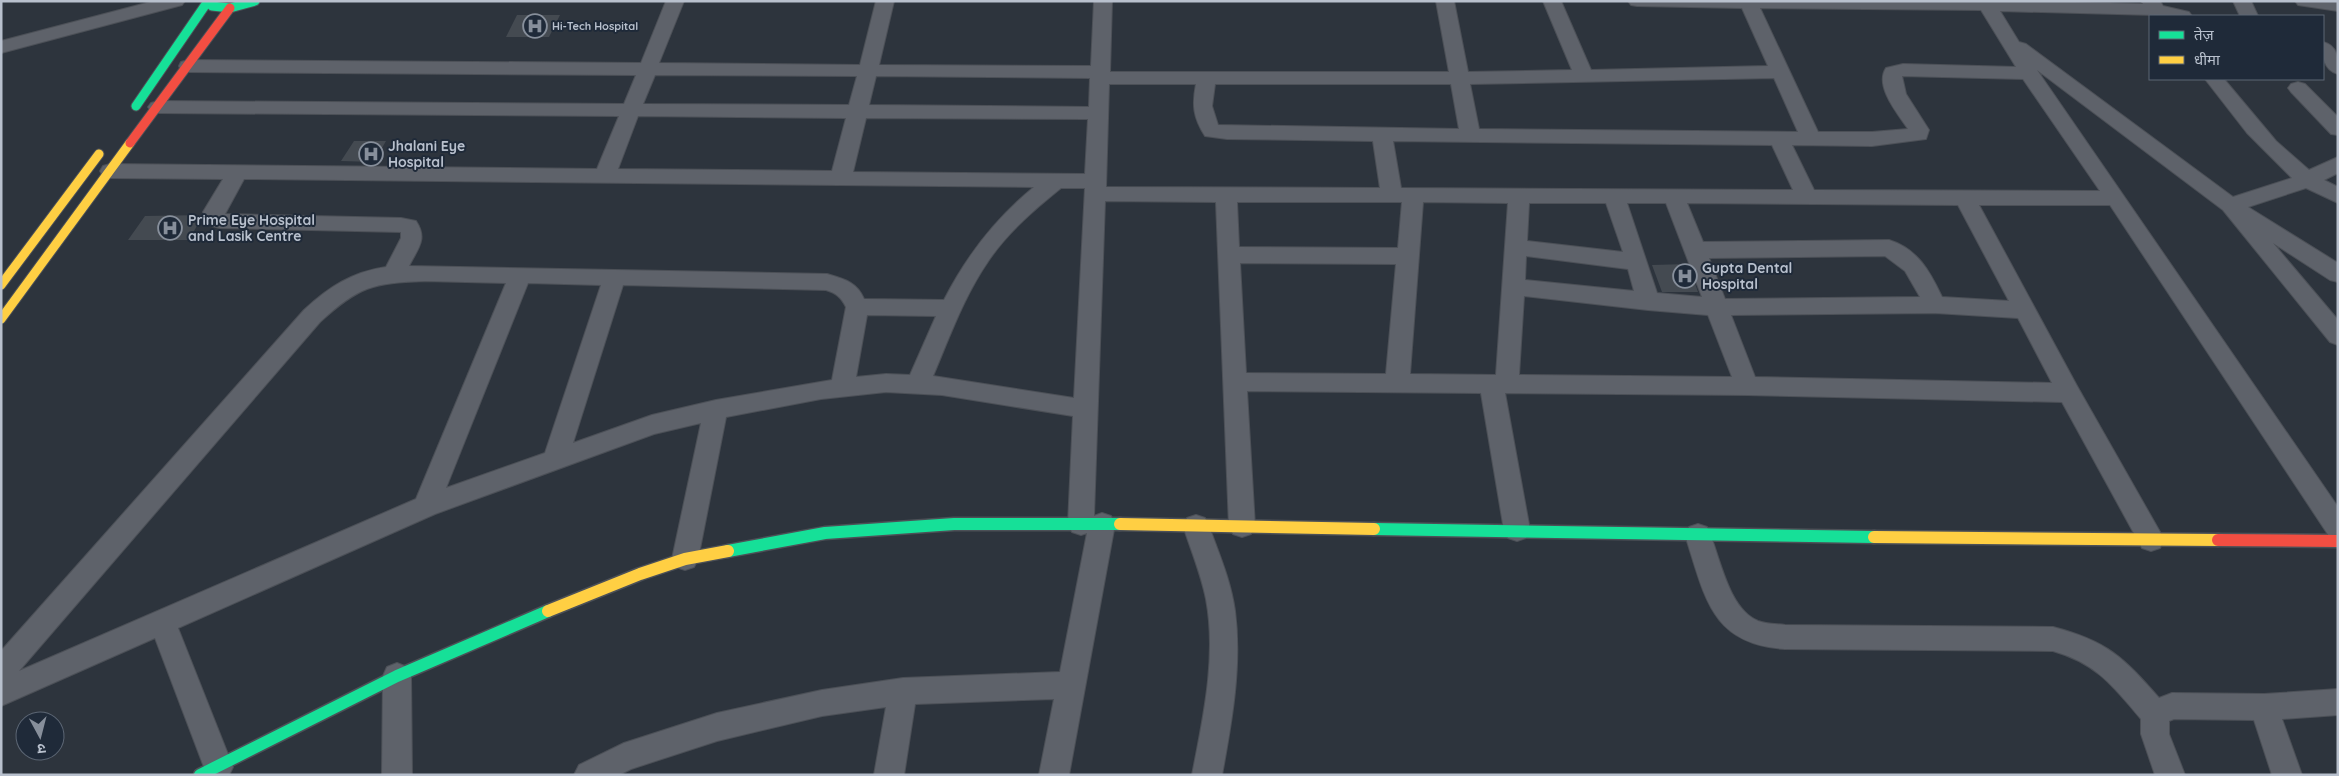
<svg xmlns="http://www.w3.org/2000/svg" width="2339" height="776" font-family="Quicksand,'Noto Sans Devanagari',sans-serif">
	<rect width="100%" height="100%" fill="#2d343d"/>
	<path fill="#444a51" d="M517 15H560L549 37H506Z
		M354 141H386L374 162 341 161Z
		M203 215 189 240H128L145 216Z
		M1688 264 1698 292H1662L1652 265Z"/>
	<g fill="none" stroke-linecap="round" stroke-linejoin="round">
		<g stroke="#4c5057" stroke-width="2">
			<path id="street" d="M154 1H185L182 5 1 53V41Z
				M666 1H684L659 63 860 65 876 1H894L879 65 1091 66 1094 1H1112L1110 72H1449L1436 1H1454L1468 72 1572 70 1543 1H1561L1591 70 1768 66 1742 8 1637 6 1631 5 1628 1H2043L2143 4 2141 1H2160L2163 6 2189 12 2192 16 2000 11 2019 42 2026 44 2233 197 2292 178 2247 133 2205 79H2224L2276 141 2309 170 2338 157V173L2324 180 2338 187V203L2306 188 2248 207 2338 263V282L2330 280 2273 243 2338 320V345L2330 342 2223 210 2037 70 2338 507V539L2329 536 2110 205H1979L2077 386 2160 532 2164 540 2160 548 2151 551 2142 548 2062 402 1747 395 1505 393 1530 530 1526 538 1517 541 1508 538 1504 530 1481 393 1247 391 1255 526 1251 534 1242 537 1233 534 1229 526 1216 202 1105 201 1094 516 1102 513 1111 516 1115 524 1069 775H1039L1054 699 915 704 904 775H874L886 707 822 716 717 741 631 769 619 775H574L579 765 624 743 717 713 822 690 903 678 1060 672 1087 533 1081 535 1072 532 1068 524 1073 416 942 395 886 392 821 399 726 417 698 559 694 567 685 570 676 567 672 559 701 423 654 434 435 514 178 628 233 767 229 775H207L155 638 1 706V651L304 310C329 287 352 272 386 267L401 238V232L220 228 212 226 203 212 223 179 110 178 103 176 100 171 103 166 110 164 597 169 619 116 158 113 151 111 148 107 151 103 158 101 624 104 636 75 188 72 181 70 179 66 181 62 188 60 641 63ZM1760 8 1981 10 2016 67 1903 64 1886 68C1874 86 1898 114 1908 129L1872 132H1818ZM655 75 857 76 849 105 643 104ZM876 76 1090 78 1089 107 869 105ZM1902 76 2023 79 2100 191 1814 190 1792 145 1872 146 1926 139 1929 130 1906 94ZM1774 78 1798 132 1479 129 1470 84ZM1109 84H1196C1192 105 1193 117 1205 136L1227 139 1373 141 1380 188 1106 187ZM1215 84H1451L1459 129 1218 125 1212 106ZM638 116 846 118 832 171 618 169ZM866 118 1088 119 1085 174 853 172ZM1393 141 1772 145 1793 190 1401 188ZM244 179 1034 187C995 219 967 255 944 300L864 299C857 282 844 279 827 274L409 266C418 248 428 239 416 221L401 218 225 214ZM1061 188H1085L1074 398 933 376C950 336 964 296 989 260 1008 232 1035 209 1061 188ZM1237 202H1402L1398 248 1239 247ZM1423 202 1508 203 1496 375 1410 374ZM1529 203H1606L1623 252 1527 241ZM1627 203H1666L1702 297 1657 293ZM1687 203 1958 205 2009 301 1942 297C1930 272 1918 249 1889 240L1703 242ZM1526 256 1628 269 1634 291 1525 280ZM1885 256 1905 271 1920 297 1725 299 1709 258ZM1240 263 1396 264 1386 374 1246 373ZM425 281 506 283 416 499 19 671 320 322C359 286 373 283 425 281ZM528 283 601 285 545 453 446 488ZM623 285 826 290C836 293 841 297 846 307L832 380 716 400 652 415 573 443ZM1524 296 1648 310 1708 315 1732 377 1519 375ZM1935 313 2018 318 2052 383 1755 377 1731 315ZM867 315 936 316 910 375 886 374 856 377Z
				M2233 1H2251L2258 16H2240Z
				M2295 1H2338V11L2298 5Z
				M2323 42C2339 46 2338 60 2338 74 2323 70 2322 55 2323 42Z
				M2298 82 2305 84 2338 117V135L2331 134 2291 92 2288 88 2291 84Z
				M1196 515 1205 518 1209 526C1219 554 1231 581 1235 611 1242 665 1232 721 1222 775H1192C1203 718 1217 657 1206 599 1201 574 1191 550 1183 526L1187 518Z
				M1698 524 1707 527C1720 554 1727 608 1758 621 1766 624 1776 624 1785 625L2053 627C2107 641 2123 657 2159 698L2172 693 2264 694 2338 689V715L2282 719 2302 775H2272L2254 720 2174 719 2169 721V734L2185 775H2155L2141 734V719C2113 686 2096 663 2053 651L1785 649C1710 644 1705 596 1685 535L1689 527Z
				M397 663 407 667 411 676 412 775H382L383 676 387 667Z"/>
		</g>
		<g stroke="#4c5057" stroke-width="11">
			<path id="fast-far1" d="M212 6 230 8 255 1
				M136 106 206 4"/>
		</g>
		<g stroke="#4c5057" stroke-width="15">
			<path id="fast" d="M1374 529 1874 537
				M728 551 825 533 954 524H1120
				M200 775 397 676 548 611"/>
		</g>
		<g stroke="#4c5057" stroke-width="11">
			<path id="slow-far1" d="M1 285 99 154
				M1 319 130 143"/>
		</g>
		<g stroke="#4c5057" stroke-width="15">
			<path id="slow" d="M1120 524 1374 529
				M1874 537 2218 540
				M548 611 640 574 685 559 728 551"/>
		</g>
		<g stroke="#4c5057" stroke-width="11">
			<path id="jam-far1" d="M130 143 230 8"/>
		</g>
		<g stroke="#4c5057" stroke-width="15">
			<path id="jam" d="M2218 540 2338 541"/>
		</g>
		<use href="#street" fill="#5e626a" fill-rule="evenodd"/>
		<use href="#fast-far1" stroke="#16e098" stroke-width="9"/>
		<use href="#fast" stroke="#16e098" stroke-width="12"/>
		<use href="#slow-far1" stroke="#ffcf43" stroke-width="9"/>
		<use href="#slow" stroke="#ffcf43" stroke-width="12"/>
		<use href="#jam-far1" stroke="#f24e42" stroke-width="9"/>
		<use href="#jam" stroke="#f24e42" stroke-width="12"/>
	</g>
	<defs>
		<g id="hospital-ring" transform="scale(1.25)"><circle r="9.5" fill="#1f2a39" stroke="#878f9b" stroke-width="1.5"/><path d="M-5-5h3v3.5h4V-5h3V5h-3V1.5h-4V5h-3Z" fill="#878f9b"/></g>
	</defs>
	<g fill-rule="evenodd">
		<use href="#hospital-ring" x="535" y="26"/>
		<use href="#hospital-ring" x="371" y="154"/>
		<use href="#hospital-ring" x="170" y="228"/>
		<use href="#hospital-ring" x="1685" y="276"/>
	</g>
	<g text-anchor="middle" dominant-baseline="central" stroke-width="4" stroke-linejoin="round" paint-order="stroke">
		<g font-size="11" font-weight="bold" fill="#b8c0cd" stroke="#1f2a39" text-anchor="start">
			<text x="552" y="26">Hi-Tech Hospital</text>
		</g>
		<g font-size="14" font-weight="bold" fill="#b8c0cd" stroke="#1f2a39" text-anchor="start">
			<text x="388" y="146">Jhalani Eye<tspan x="388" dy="16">Hospital</tspan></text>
			<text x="188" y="220">Prime Eye Hospital<tspan x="188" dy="16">and Lasik Centre</tspan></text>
			<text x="1702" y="268">Gupta Dental<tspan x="1702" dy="16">Hospital</tspan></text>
		</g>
	</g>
	<rect width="2339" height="776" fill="none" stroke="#b8c0cd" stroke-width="5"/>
	<rect x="2149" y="15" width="175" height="65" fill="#1f2a39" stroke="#5c6674"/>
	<rect x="2159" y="31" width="25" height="8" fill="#16e098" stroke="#5c6674"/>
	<text x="2194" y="40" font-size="15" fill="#b8c0cd">तेज़</text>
	<rect x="2159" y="56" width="25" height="8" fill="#ffcf43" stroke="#5c6674"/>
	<text x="2194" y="65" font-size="15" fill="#b8c0cd">धीमा</text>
	<g transform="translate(40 736) rotate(173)"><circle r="24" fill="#1f2a39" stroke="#5c6674"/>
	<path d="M0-4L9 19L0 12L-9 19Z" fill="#878f9b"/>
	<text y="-8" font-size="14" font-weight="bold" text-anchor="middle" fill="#b8c0cd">उ</text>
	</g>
</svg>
